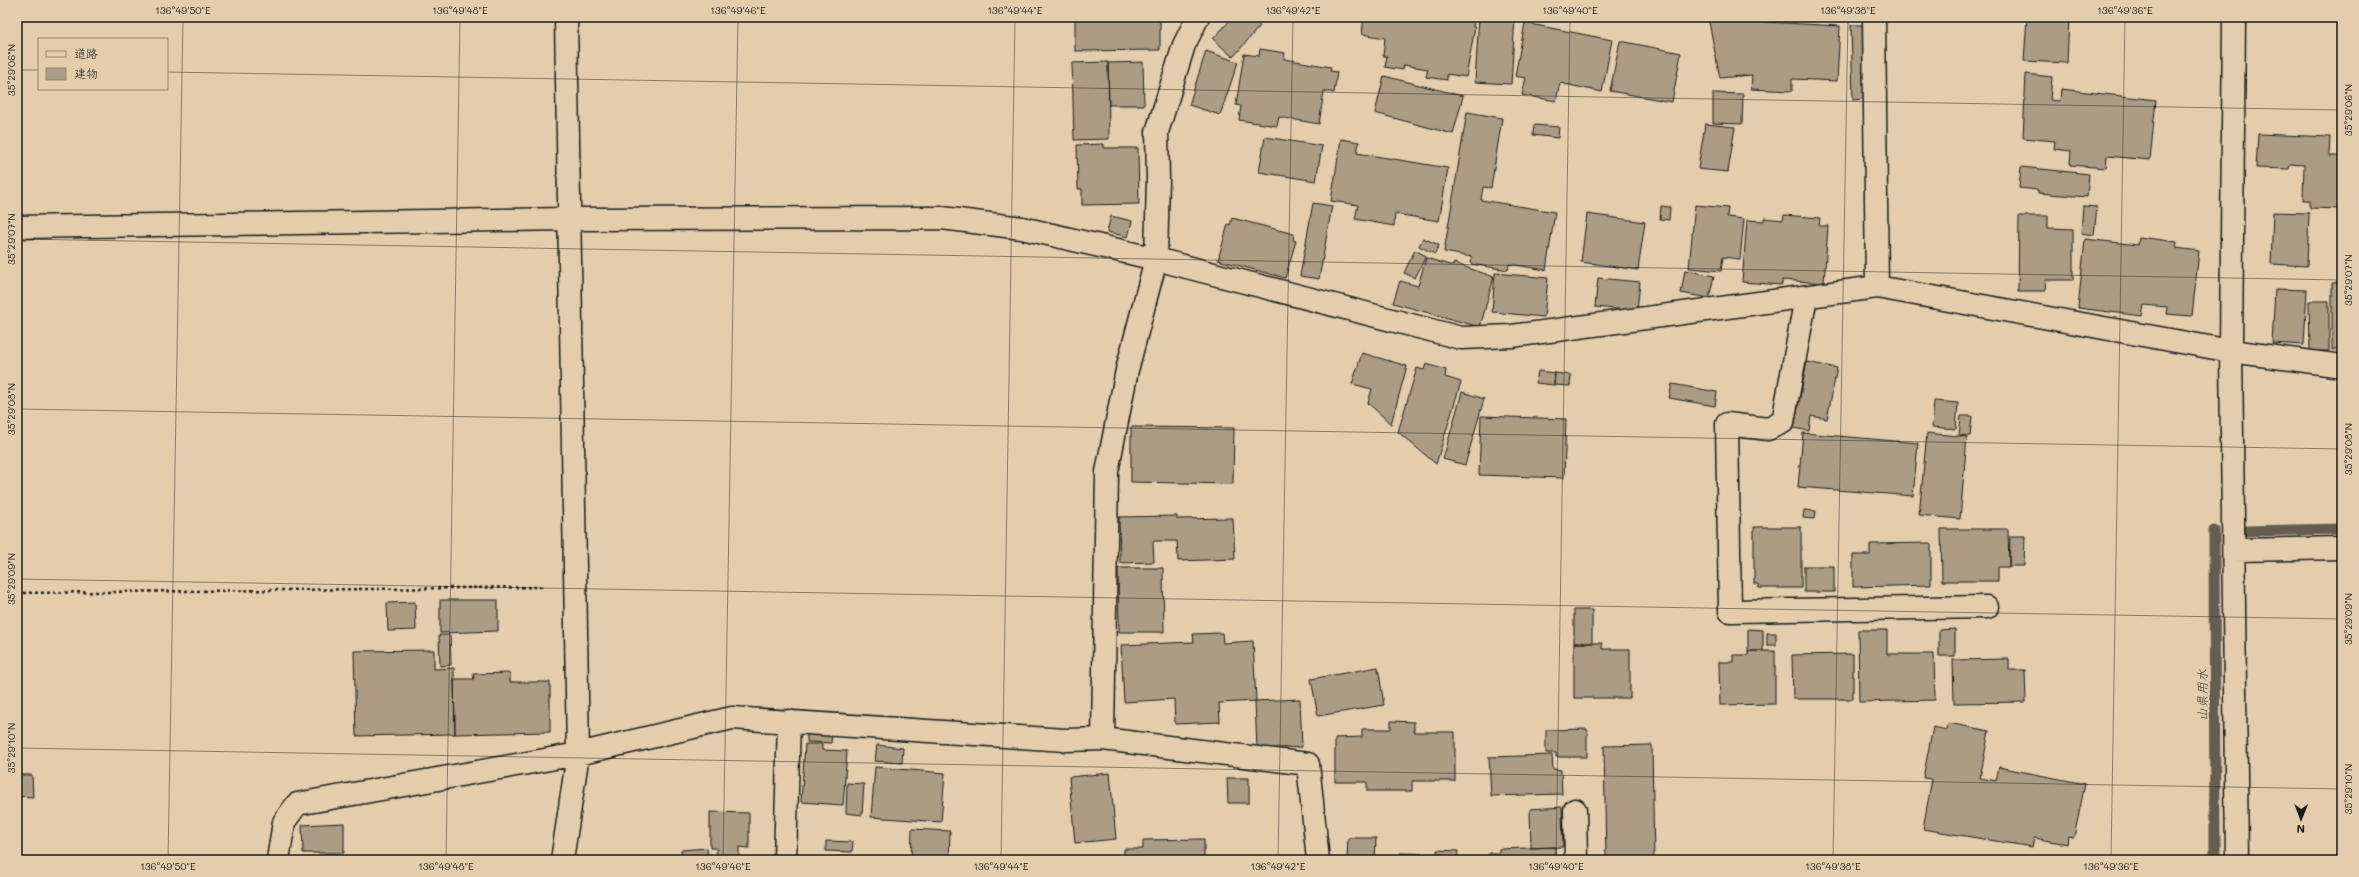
<svg xmlns="http://www.w3.org/2000/svg" width="2359" height="877" font-family="Mali,'Klee One',sans-serif">
	<rect width="100%" height="100%" fill="#e3cdac"/>
	<filter id="ink" filterUnits="userSpaceOnUse"><feTurbulence type="fractalNoise" baseFrequency=".025" numOctaves="2"/><feDisplacementMap in="SourceGraphic" scale="8" xChannelSelector="R" yChannelSelector="G"/><feConvolveMatrix kernelMatrix="1 2 1 2 8 2 1 2 1" color-interpolation-filters="sRGB"/></filter>
	<g filter="url(#ink)">
		<g fill="none" stroke-linecap="round" stroke-linejoin="round">
			<path stroke="#655d51" stroke-width="11" d="M2214 531 2215 860
				M2246 531 2342 529"/>
		</g>
		<path fill="#ac9c84" stroke="#1c1c1c" d="M1075 17H1160V50L1075 51Z
			M1233 17H1251L1260 26 1233 57 1213 39Z
			M1364 17H1461L1474 19 1473 27H1475L1466 77 1447 74V80L1426 77 1428 69 1404 65 1403 70 1385 67 1387 56H1383L1385 38 1362 34Z
			M1479 17H1515L1511 84 1475 82Z
			M1708 17H1748V21L1840 26 1837 81 1792 79V91L1751 89 1752 75 1720 78Z
			M2027 17H2069L2067 63 2024 61Z
			M1525 23 1612 40 1602 92 1560 83 1556 101 1522 95 1526 78 1515 76Z
			M1851 25H1863L1865 99 1853 100Z
			M1620 41 1681 53 1672 102 1610 91Z
			M1260 49 1285 53 1284 59 1331 67 1330 71 1337 72 1334 93 1324 91 1319 124 1279 117 1277 126 1239 120 1241 106 1236 105 1244 54 1259 56Z
			M1206 51 1238 62 1220 115 1189 105Z
			M1108 62 1109 139 1074 140 1072 63Z
			M1143 62 1144 105H1109L1108 63Z
			M2026 74 2052 77 2050 100 2060 101 2061 89 2156 100 2150 160 2107 156 2106 168 2070 165 2071 151 2054 149 2055 141 2023 138Z
			M1384 76 1463 96 1453 134 1375 113Z
			M1713 93 1743 94 1742 124 1713 123Z
			M1467 112 1502 118 1491 188 1483 187 1481 200 1555 212 1546 270 1509 264 1508 270 1471 264 1472 257 1444 252Z
			M1705 124 1735 127 1728 172 1698 169Z
			M1534 125 1559 127 1558 138 1533 135Z
			M2258 134 2330 137 2329 156H2342V209L2310 208V200H2303L2304 165 2290 164 2289 169 2256 168Z
			M1265 137 1322 146 1316 181 1259 172Z
			M1341 139 1359 142 1357 153 1448 168 1439 221 1395 214 1394 226 1355 219 1358 205 1331 201Z
			M1104 144V148H1138L1139 204 1082 205V189H1078L1077 145Z
			M2021 167 2089 174 2087 197 2038 193V190L2019 188Z
			M1313 203 1332 206 1319 279 1300 276Z
			M1695 205 1728 208 1727 217 1744 219 1740 259 1723 257 1721 271 1689 268Z
			M1661 206 1670 207 1669 220 1660 219Z
			M2083 206 2097 207 2094 235 2081 233Z
			M2273 212 2309 213 2307 266 2271 264Z
			M1587 214 1645 222 1638 270 1581 262Z
			M1784 215 1820 218 1819 226H1828L1824 283 1782 280V285L1742 282 1747 220 1764 221V218L1783 220Z
			M1111 216 1132 221 1128 237 1107 232Z
			M2019 216H2048V228L2073 229V280H2046L2045 291H2018Z
			M1232 218 1294 234 1293 240 1296 241 1285 278 1218 260 1228 224 1230 225Z
			M2139 237 2177 242 2176 248 2199 251 2192 316 2166 314 2167 307 2144 305 2142 316 2078 308 2085 239 2138 245Z
			M1423 238 1439 245 1435 254 1419 246Z
			M1415 250 1426 256 1415 278 1404 273Z
			M1426 258 1453 266 1454 263 1494 277 1480 327 1393 303 1400 281 1418 286Z
			M1685 270 1714 276 1709 298 1681 293Z
			M1495 273 1548 278 1544 317 1492 312Z
			M1598 278 1640 282 1637 311 1595 307Z
			M2332 283H2342V350H2332Z
			M2275 289 2307 290 2304 345 2272 343Z
			M2309 301H2329V351H2310Z
			M1362 353 1407 366 1391 424 1368 403 1372 389 1352 384Z
			M1807 362 1837 368 1827 419 1811 416 1809 431 1794 428Z
			M1426 364 1446 370 1445 377 1461 382 1436 464 1398 432 1417 368 1424 370Z
			M1538 371 1555 373 1554 385 1536 383Z
			M1555 373 1571 375 1570 386 1554 385Z
			M1672 384 1717 392 1715 406 1669 398Z
			M1462 392 1484 399 1465 465 1443 459Z
			M1934 401 1958 403 1956 429 1932 427Z
			M1481 416 1566 419 1564 478 1479 475Z
			M1961 416H1972L1970 436 1959 435Z
			M1131 427 1234 428 1233 484 1131 482Z
			M1803 433 1918 443 1913 496 1798 487Z
			M1927 433 1967 437 1960 519 1919 515Z
			M1804 510 1816 511 1815 519 1803 518Z
			M1177 516V519L1233 518 1235 559 1178 561 1177 541H1153L1154 562 1120 563 1119 517Z
			M1754 527H1801V588H1759L1758 584H1754Z
			M1941 529H2008L2009 567H1998V581H1942Z
			M2010 536H2025L2024 566H2009Z
			M1931 543V585L1853 587V555H1870V544Z
			M1804 566H1834V592H1804Z
			M1118 568H1163L1164 632H1119Z
			M440 600H498V631L440 633Z
			M415 602 416 630 388 631 387 603Z
			M1574 610H1592V643H1574Z
			M1748 629 1763 630V651H1748Z
			M1955 629V656H1939V630Z
			M1858 630H1887V654H1934L1935 700 1859 702Z
			M1222 633 1223 643 1253 641 1256 701 1219 703 1220 722 1175 724 1174 699 1124 702 1121 645 1194 642 1193 634Z
			M1767 633H1776V645H1767Z
			M439 635H450L451 665 440 666Z
			M1574 643H1602V649H1630V698H1574Z
			M434 650V669L454 668 455 734 356 736 354 651Z
			M1748 651H1775V704L1720 705 1719 662H1733V655H1748Z
			M1853 654V699H1793L1792 655Z
			M2009 659V670H2025L2026 702 1954 703 1953 660Z
			M1378 667 1384 705 1318 716 1311 679Z
			M510 673V682H550V732L455 734 454 679H474L473 674Z
			M1300 699 1302 747 1257 749 1255 701Z
			M1391 721 1414 722V732H1455V781H1412V791H1367V782H1335V738L1362 737V729H1391Z
			M1948 723 1989 731 1980 778 1996 781 1999 767 2085 784 2074 837 2068 836 2067 844 2034 838 2032 847 1923 829 1932 779 1923 778 1933 727 1947 730Z
			M1587 729V757H1556V753H1546V730Z
			M807 733 832 734 831 743 807 742Z
			M805 744H822V750L847 751 843 805 801 802Z
			M877 745 903 748 902 763 875 761Z
			M1652 745 1654 860H1606L1604 746Z
			M1552 755 1553 769 1561 770 1562 794 1491 796 1489 757Z
			M875 767 945 773 941 822 871 817Z
			M1110 773 1116 839 1075 843 1069 777Z
			M17 775H32L33 797 17 796Z
			M1227 778H1249V803H1228Z
			M847 783 864 784 862 815 846 813Z
			M1562 807 1563 847 1531 848 1530 809Z
			M710 812 749 813V848L739 847V860H717L716 848H710Z
			M344 823V853H303L302 825Z
			M912 829 950 831 949 860H911Z
			M1348 838H1376L1375 860H1347Z
			M1204 839V860H1124V849H1143V840Z
			M826 841 853 842 852 852 826 851Z
			M1555 847V860H1489V853H1499V849Z
			M707 848 708 860H682L681 850Z
			M1437 850 1458 851 1457 860H1400V853L1437 854Z"/>
		<g fill="none" stroke-linecap="round" stroke-linejoin="round">
			<g stroke="#1c1c1c" stroke-width="25">
				<path id="minor" d="M1874 17 1877 287
					M2234 17 2231 351 2237 860
					M17 227 569 219 942 218 1022 228 1156 259 1461 338 1512 336 1877 287 2231 351 2342 366
					M1806 297 1783 422 1768 429 1727 424 1730 611 1987 607
					M2235 550 2342 548
					M1103 739 1308 764 1318 860
					M1575 810 1576 860
					M278 860 284 822 297 804 578 754 732 718 1065 740 1103 739 1107 472 1127 370 1156 259 1158 179 1157 132 1184 45 1198 17
					M562 860 578 754 566 17
					M785 860 789 721"/>
			</g>
			<path stroke="#1c1c1c" stroke-width="2.5" stroke-dasharray="3 3" stroke-linecap="butt" d="M17 593 545 587"/>
			<use href="#minor" stroke="#e3cdac" stroke-width="22"/>
		</g>
	</g>
	<path fill="none" stroke="#1c1c1c" stroke-width="1" stroke-opacity="0.45" d="M17 70H39M167 72 2342 110M17 239 2342 280M17 409 2342 449M17 579 2342 619M17 748 2342 789M168 860 183 17M446 860 460 17M723 860 738 17M1001 860 1015 17M1278 860 1293 17M1556 860 1570 17M1833 860 1848 17M2111 860 2125 17"/>
	<g text-anchor="middle" dominant-baseline="central" stroke-width="4" stroke-linejoin="round" paint-order="stroke">
		<g font-size="13" font-style="italic" fill="#413d37" stroke="#e3cdac">
			<text transform="translate(2201 695) rotate(-90)">山県用水</text>
		</g>
	</g>
	<rect width="2359" height="877" fill="none" stroke="#e3cdac" stroke-width="44"/>
	<rect x="38" y="38" width="130" height="52" fill="#e3cdac" stroke="#938672"/>
	<rect x="46" y="51" width="20" height="6" fill="#e3cdac" stroke="#938672"/>
	<text x="74" y="58" font-size="12" fill="#1c1c1c">道路</text>
	<rect x="46" y="68" width="20" height="12" fill="#ac9c84" stroke="#938672"/>
	<text x="74" y="78" font-size="12" fill="#1c1c1c">建物</text>
	<g transform="translate(2301 819) rotate(181)" stroke="#e3cdac" stroke-width="3" paint-order="stroke">
	<path d="M0-3L7 15L0 10L-7 15Z" fill="#1c1c1c"/>
	<text y="-6" font-size="11" font-weight="bold" text-anchor="middle" fill="#1c1c1c">N</text>
	</g>
	<rect x="22" y="22" width="2315" height="833" fill="none" stroke="#1c1c1c" stroke-width="1.5"/>
	<g font-size="10" text-anchor="middle" fill="#1c1c1c">
		<text x="183" y="14">136°49'50"E</text>
		<text x="460" y="14">136°49'48"E</text>
		<text x="738" y="14">136°49'46"E</text>
		<text x="1015" y="14">136°49'44"E</text>
		<text x="1293" y="14">136°49'42"E</text>
		<text x="1570" y="14">136°49'40"E</text>
		<text x="1848" y="14">136°49'38"E</text>
		<text x="2125" y="14">136°49'36"E</text>
		<text transform="translate(11 70) rotate(-90)" y="4">35°29'06"N</text>
		<text transform="translate(2348 110) rotate(-90)" y="4">35°29'06"N</text>
		<text transform="translate(11 239) rotate(-90)" y="4">35°29'07"N</text>
		<text transform="translate(2348 280) rotate(-90)" y="4">35°29'07"N</text>
		<text transform="translate(11 409) rotate(-90)" y="4">35°29'08"N</text>
		<text transform="translate(2348 449) rotate(-90)" y="4">35°29'08"N</text>
		<text transform="translate(11 579) rotate(-90)" y="4">35°29'09"N</text>
		<text transform="translate(2348 619) rotate(-90)" y="4">35°29'09"N</text>
		<text transform="translate(11 748) rotate(-90)" y="4">35°29'10"N</text>
		<text transform="translate(2348 789) rotate(-90)" y="4">35°29'10"N</text>
		<text x="168" y="870">136°49'50"E</text>
		<text x="446" y="870">136°49'48"E</text>
		<text x="723" y="870">136°49'46"E</text>
		<text x="1001" y="870">136°49'44"E</text>
		<text x="1278" y="870">136°49'42"E</text>
		<text x="1556" y="870">136°49'40"E</text>
		<text x="1833" y="870">136°49'38"E</text>
		<text x="2111" y="870">136°49'36"E</text>
	</g>
</svg>
